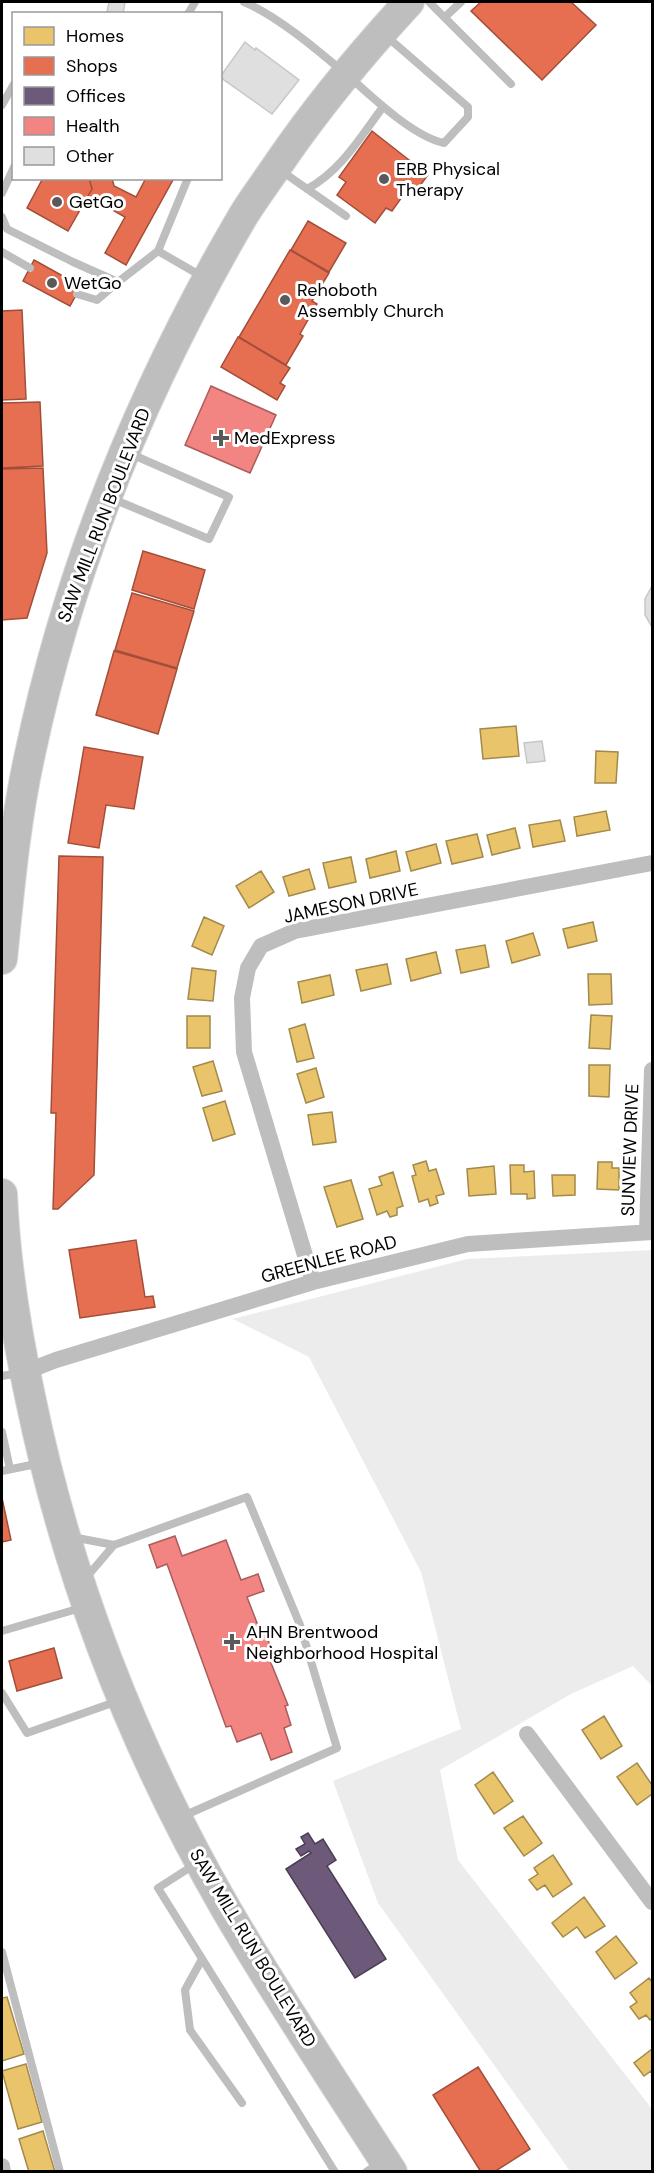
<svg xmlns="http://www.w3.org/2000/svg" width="654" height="2173" font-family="'DM Sans',sans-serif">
	<rect width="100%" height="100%" fill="#fff"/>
	<path fill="#ececec" d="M652 1250V1686L633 1666 571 1694 440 1770 458 1860 652 2109V2171H570L378 1903 333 1781 461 1729 421 1572 309 1357 233 1319 467 1259Z"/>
	<path fill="#e9c46a" stroke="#a3894a" stroke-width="1.5" d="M516 726 519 756 483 759 480 729Z
		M596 751 618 752 616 783H595Z
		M606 811 610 830 577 836 574 817Z
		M560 820 565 841 533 847 529 825Z
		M515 828 520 848 492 855 487 835Z
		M477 834 483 857 452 864 446 841Z
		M436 844 441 863 411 871 406 852Z
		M396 851 400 871 370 878 366 859Z
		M351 857 356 882 329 888 323 863Z
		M309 869 315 889 289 896 283 877Z
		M261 871 274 892 249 908 236 886Z
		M204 917 224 926 212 955 192 946Z
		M593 922 597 941 568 948 563 929Z
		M533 933 540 955 512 963 506 941Z
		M485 945 489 967 461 973 456 950Z
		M436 952 441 973 411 981 406 959Z
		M387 964 391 984 361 991 356 970Z
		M192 968 216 971 213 1001 188 999Z
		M588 974H611L612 1004 589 1005Z
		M330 975 334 995 302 1003 298 982Z
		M591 1015 612 1016 610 1049 589 1048Z
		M187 1016H210V1048H187Z
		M305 1024 314 1058 297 1062 289 1029Z
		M213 1061 222 1091 202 1096 193 1067Z
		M589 1065H610L609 1097 589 1096Z
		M316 1068 324 1097 306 1103 297 1074Z
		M225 1101 235 1134 213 1141 203 1108Z
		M332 1112 336 1142 313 1145 308 1115Z
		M426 1161 429 1171 436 1169 444 1194 436 1196 438 1203 430 1206 428 1199 419 1202 412 1176 416 1175 413 1165Z
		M598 1162H612V1168H619V1190L597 1189Z
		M510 1165H524V1172L534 1171 535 1198 527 1199V1194H511Z
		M494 1166 496 1194 469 1196 467 1169Z
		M393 1172 403 1206 397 1208V1215L390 1217 387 1211 377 1215 369 1189 382 1185 379 1177Z
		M552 1175H575V1195L553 1196Z
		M351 1180 363 1219 337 1227 324 1187Z
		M604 1716 622 1746 601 1759 582 1730Z
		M637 1763 652 1785V1794L637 1805 617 1777Z
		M493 1772 513 1801 494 1814 475 1785Z
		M523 1816 542 1843 524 1856 504 1828Z
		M553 1855 572 1884 553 1897 545 1885 537 1890 529 1880 538 1874 534 1868Z
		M584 1897 605 1926 585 1938 577 1927 563 1937 552 1923Z
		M616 1936 637 1963 615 1979 596 1952Z
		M649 1978 652 1982V2018L650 2020 646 2015 639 2019 630 2007 637 2002 630 1993Z
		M7 1997 24 2054 2 2061V1998Z
		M652 2049V2074L651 2071 644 2076 634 2063Z
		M26 2064 42 2122 18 2129 2 2071Z
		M43 2131 55 2172H29L19 2139Z"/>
	<path fill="#e76f51" stroke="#a24e39" stroke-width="1.5" d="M481 2H571L596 25 542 80 471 11Z
		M372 131 428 175 413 195 404 189 399 195 402 197 392 211 386 208 375 223 337 195 346 182 339 177Z
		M43 178H89L92 189 68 231 27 208Z
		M89 178H112L114 186 136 197 146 178H174L126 265 105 253 125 217 88 196 92 189Z
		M308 221 346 243 329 272 291 250Z
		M290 250 329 273 312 301 317 304 300 334 303 336 286 365 239 337Z
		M34 260 81 286 70 306 23 281Z
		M22 310 26 399 2 400V311Z
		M238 337 290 368 280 383 285 386 277 400 221 367Z
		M40 402 43 466 2 468V403Z
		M43 468 47 553 27 618 2 620V469Z
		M143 551 205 570 194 609 132 590Z
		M132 593 194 611 177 668 115 650Z
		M114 651 177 669 158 734 96 715Z
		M84 747 143 757 134 809 106 805 99 848 68 843Z
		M59 856 103 857 94 1175 58 1209H53L56 1113H51Z
		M136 1240 145 1297 153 1296 155 1307 80 1318 69 1250Z
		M2 1498 11 1540 2 1542Z
		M54 1648 62 1678 17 1691 9 1661Z
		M478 2067 530 2149 494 2172H481L433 2095Z"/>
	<path fill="#6d597a" stroke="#4c3e55" stroke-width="1.5" d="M308 1833 315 1844 323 1839 336 1860 327 1866 386 1959 355 1978 286 1869 311 1853 309 1851 301 1856 296 1849 305 1844 301 1837Z"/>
	<path fill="#f28482" stroke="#a95c5b" stroke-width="1.5" d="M211 386 276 415 250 473 185 445Z
		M175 1536 182 1556 226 1540 241 1580 258 1574 264 1591 247 1597 259 1628 263 1627 274 1656 269 1658 288 1705 285 1706 291 1725 284 1728 292 1752 271 1760 261 1733 237 1742 231 1726 226 1727 167 1564 157 1568 149 1545Z"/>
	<path fill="#dfdfdf" stroke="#c7c7c7" stroke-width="1.5" d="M109 2H125L123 14 107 12Z
		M245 42 255 50 256 48 299 80 272 114 220 77Z
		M652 586V627L645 615V599Z
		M542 741 545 761 527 763 524 743Z"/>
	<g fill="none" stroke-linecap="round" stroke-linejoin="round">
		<g stroke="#dbdbdb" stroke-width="32">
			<path id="highway" d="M2 959C9 891 15 821 30 754 70 564 145 383 243 216 254 198 267 181 279 163 318 106 362 53 409 2
				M2 1194C5 1264 16 1332 31 1401 68 1579 135 1751 226 1909 278 1998 336 2085 392 2172"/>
		</g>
		<path stroke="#bebebe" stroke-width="8" d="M244 2C280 17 322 54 353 80 375 100 415 137 444 143L468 117V107L385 35
			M429 2 511 84
			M188 14 195 2
			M445 17 461 2
			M2 105 14 84
			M280 170 346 216
			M307 189C341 171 361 136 383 107
			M2 193 14 167
			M2 217 7 229 73 262 118 282 158 251 188 178
			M158 251 203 277
			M2 252 30 268
			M77 294 97 300 118 282
			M113 499 209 539 229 497 131 454
			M2 1376 19 1373
			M2 1432 10 1469
			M2 1471 41 1463
			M72 1537 114 1545 247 1497 300 1625 337 1748 181 1817
			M85 1579 114 1545
			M2 1631 84 1607
			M2 1693 27 1733 118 1701
			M194 1865 158 1888 335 2172
			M2 1952 60 2172
			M202 1959 185 1990 190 2030 242 2103
			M366 2172 381 2162"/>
		<path stroke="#bebebe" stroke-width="16" d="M647 1232 652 1070
			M313 1282 244 1052 242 998 248 968 261 946 295 931 652 863
			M25 1372 56 1360 313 1282 468 1244 652 1232
			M527 1734 652 1902
			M2 2166 3 2172"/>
		<use href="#highway" stroke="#bebebe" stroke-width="30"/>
	</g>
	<g fill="#595959" stroke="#fff" stroke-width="2">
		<circle cx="384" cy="179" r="6"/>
		<circle cx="57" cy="202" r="6"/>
		<circle cx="52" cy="283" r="6"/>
		<circle cx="285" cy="300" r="6"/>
		<path d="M218 429h6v6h6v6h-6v6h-6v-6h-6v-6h6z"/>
		<path d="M229 1633h6v6h6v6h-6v6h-6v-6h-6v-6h6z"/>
	</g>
	<g text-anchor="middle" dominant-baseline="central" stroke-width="6" stroke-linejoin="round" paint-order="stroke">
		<g font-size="18" fill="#000" stroke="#fff" text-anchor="start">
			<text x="396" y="169">ERB Physical<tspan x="396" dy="21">Therapy</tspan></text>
			<text x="69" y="202">GetGo</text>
			<text x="64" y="283">WetGo</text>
			<text x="297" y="290">Rehoboth<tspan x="297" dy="21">Assembly Church</tspan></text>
			<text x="234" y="438">MedExpress</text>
			<text x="246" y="1632">AHN Brentwood<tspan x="246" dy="21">Neighborhood Hospital</tspan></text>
		</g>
		<g font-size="18" fill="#000" stroke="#fff">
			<text transform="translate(104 515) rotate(-69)">SAW MILL RUN BOULEVARD</text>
			<text transform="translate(351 903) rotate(-12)">JAMESON DRIVE</text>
			<text transform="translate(630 1150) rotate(-88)">SUNVIEW DRIVE</text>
			<text transform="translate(329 1259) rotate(-15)">GREENLEE ROAD</text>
			<text transform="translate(253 1948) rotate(59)">SAW MILL RUN BOULEVARD</text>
		</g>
	</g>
	<rect width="654" height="2173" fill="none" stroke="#000000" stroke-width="6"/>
	<rect x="12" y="12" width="210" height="168" fill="#ffffff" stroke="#999999" stroke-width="1.5"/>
	<rect x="24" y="27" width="30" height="18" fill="#e9c46a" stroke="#999999" stroke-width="1.5"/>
	<text x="66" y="42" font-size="18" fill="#000000">Homes</text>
	<rect x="24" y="57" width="30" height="18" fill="#e76f51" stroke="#999999" stroke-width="1.5"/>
	<text x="66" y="72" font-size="18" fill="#000000">Shops</text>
	<rect x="24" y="87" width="30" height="18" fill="#6d597a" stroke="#999999" stroke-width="1.5"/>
	<text x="66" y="102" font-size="18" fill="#000000">Offices</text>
	<rect x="24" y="117" width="30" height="18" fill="#f28482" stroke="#999999" stroke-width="1.5"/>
	<text x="66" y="132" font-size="18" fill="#000000">Health</text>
	<rect x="24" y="147" width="30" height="18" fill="#dfdfdf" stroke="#999999" stroke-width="1.5"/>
	<text x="66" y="162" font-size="18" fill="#000000">Other</text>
</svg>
